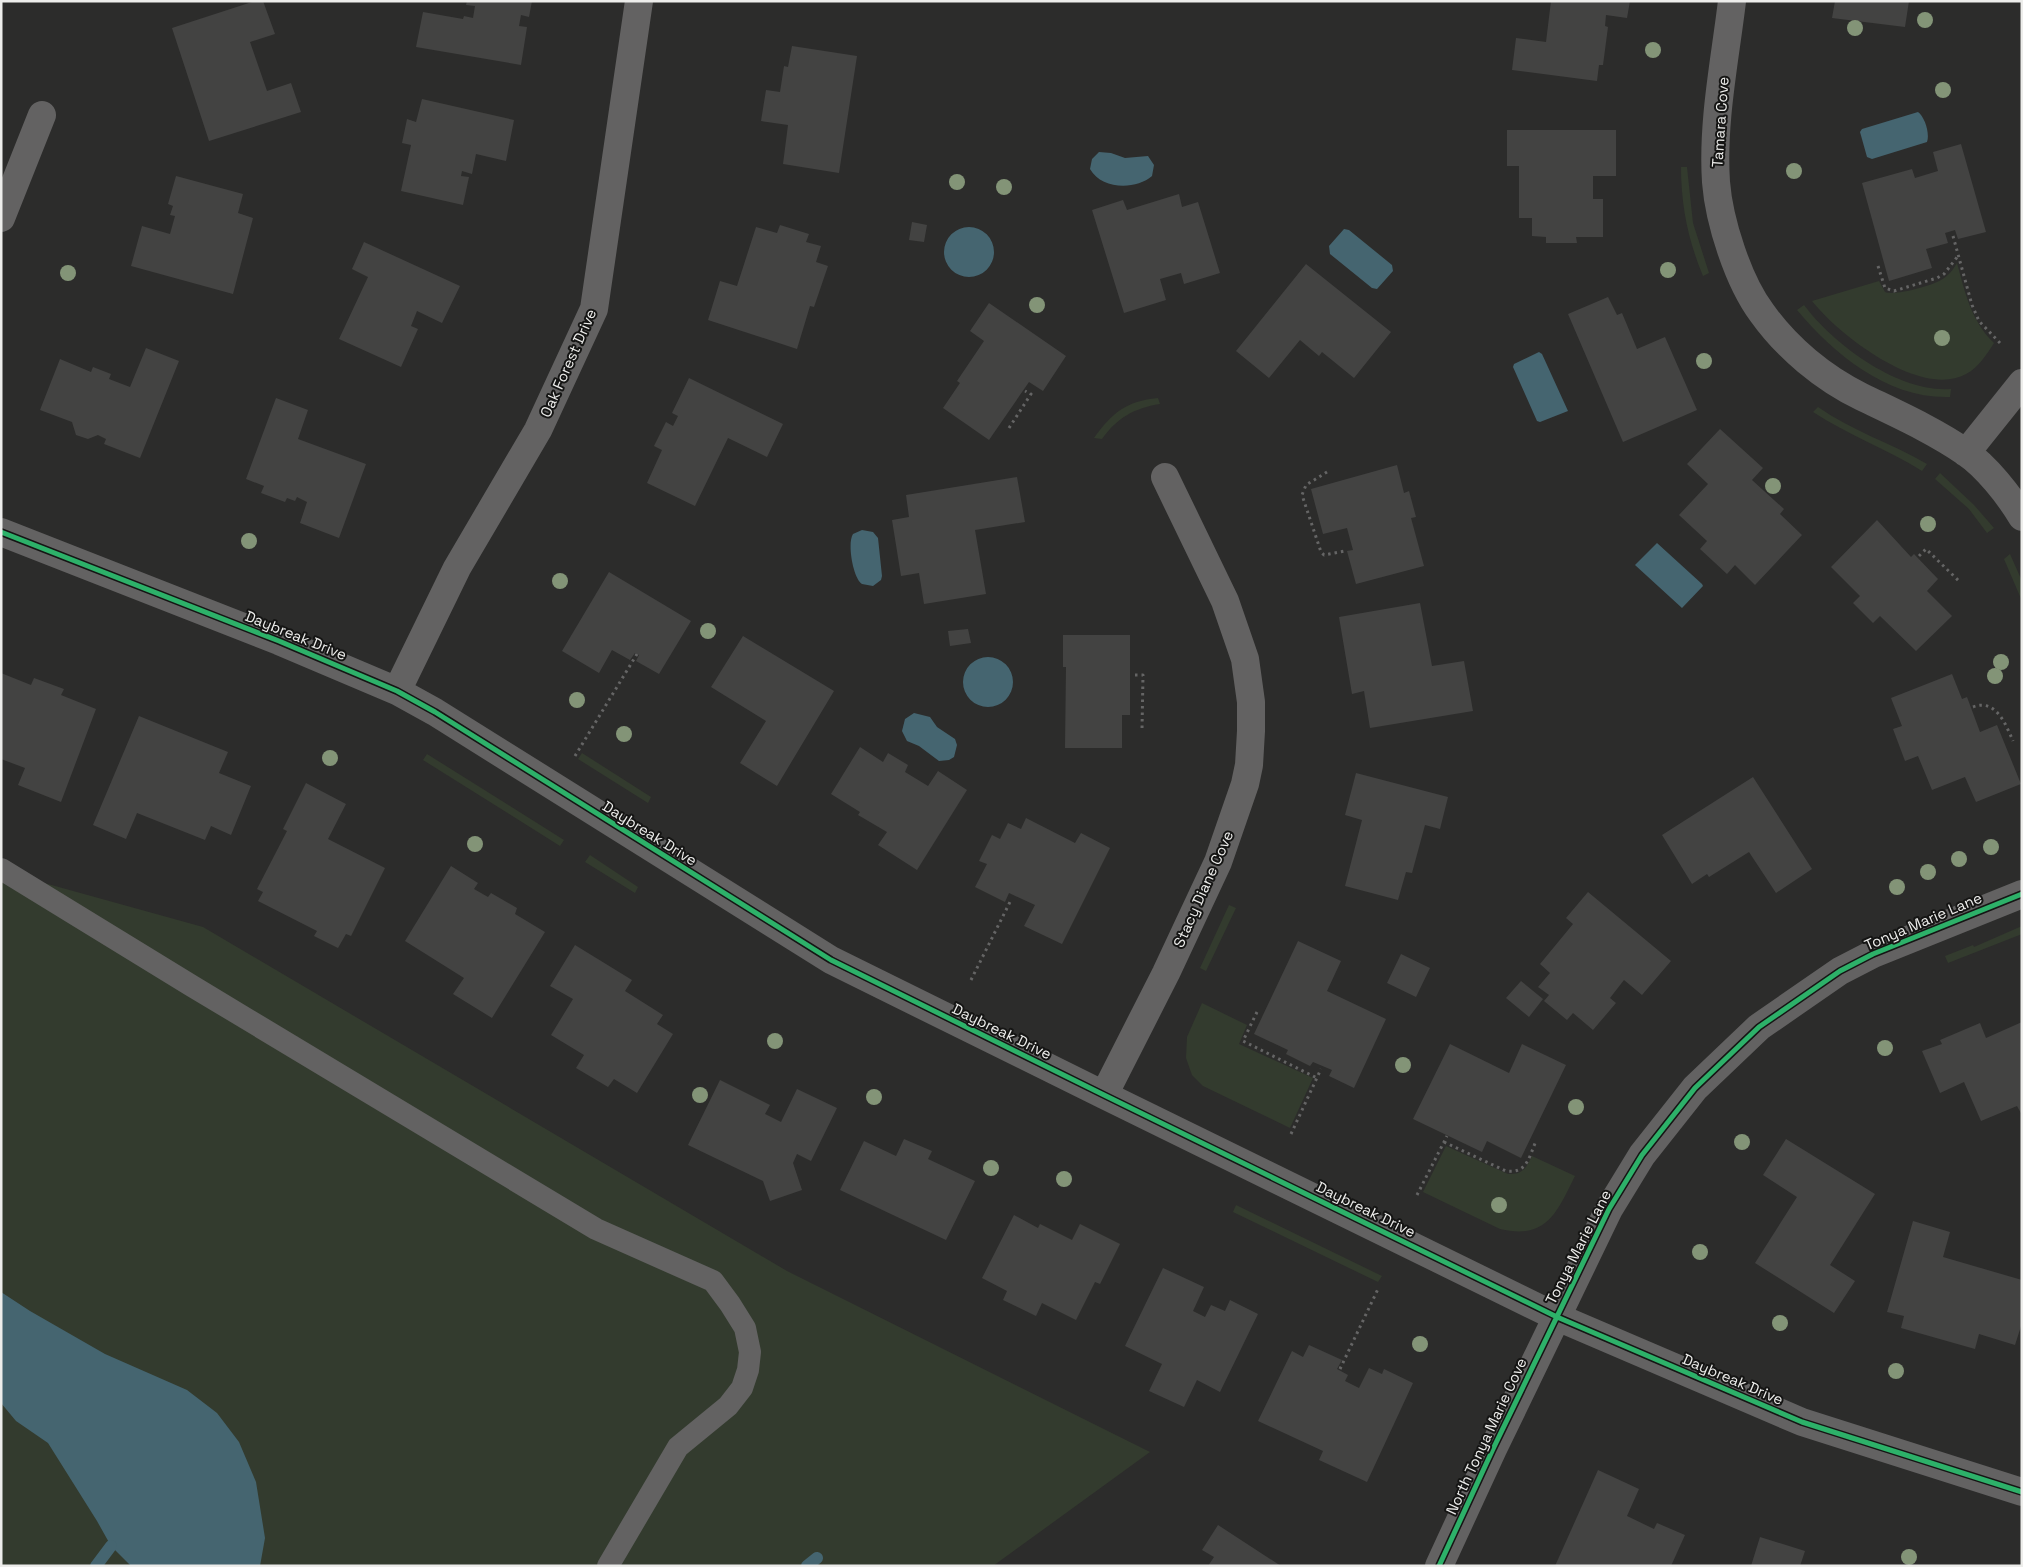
<svg xmlns="http://www.w3.org/2000/svg" width="2023" height="1567" font-family="'Space Grotesk',sans-serif">
	<rect width="100%" height="100%" fill="#2c2c2b"/>
	<path fill="#333b2e" d="M1681 167H1687L1693 223 1709 273 1703 276C1688 240 1681 205 1681 167Z
		M1957 263C1965 292 1971 321 1994 343 1987 354 1978 368 1966 374 1921 399 1839 335 1812 301L1879 281 1885 292C1895 296 1931 286 1941 280 1948 276 1953 270 1957 263Z
		M1804 305C1834 345 1899 393 1951 389L1950 397C1888 399 1835 355 1797 310Z
		M1158 398 1160 404C1134 408 1117 418 1102 439L1094 438C1112 413 1126 401 1158 398Z
		M1818 407C1852 431 1891 443 1927 464L1922 471C1887 449 1848 435 1813 412Z
		M1940 473 1974 505 1994 528 1987 533 1969 509 1935 479Z
		M2010 554 2022 581V601L2004 559Z
		M582 753 651 797 648 803 578 759Z
		M427 754 564 840 560 846 423 760Z
		M590 855 638 887 635 893 585 862Z
		M1 871 203 927 787 1271 1150 1452 993 1566H1Z
		M1229 905 1236 908 1206 971 1200 968Z
		M2022 926V934L1948 963 1945 956 1973 945 1974 947Z
		M1202 1003 1247 1025 1239 1044 1313 1078 1290 1128 1203 1086 1192 1075 1186 1058 1187 1037Z
		M1446 1146 1508 1174C1523 1175 1526 1168 1532 1156L1575 1176C1557 1212 1547 1240 1500 1229L1423 1192Z
		M1236 1205 1382 1276 1378 1282 1233 1212Z"/>
	<path fill="#456570" d="M1918 112C1925 117 1930 134 1927 142L1872 159 1867 157 1860 132 1862 129Z
		M1099 152 1111 153 1125 158 1148 156 1154 165 1152 176C1136 190 1102 190 1090 169L1092 159Z
		M944 252a25 25 0 1 1 50 0a25 25 0 1 1-50 0Z
		M1344 229 1349 230 1392 265 1393 271 1377 289 1372 288 1330 254 1329 246Z
		M1539 352 1542 354 1568 411 1540 422 1537 421 1513 367 1514 364Z
		M862 530 873 532 878 538 882 576 881 580 873 586 862 584C853 578 847 543 853 534Z
		M1657 543 1702 584 1703 586 1682 608 1635 565Z
		M963 682a25 25 0 1 1 50 0a25 25 0 1 1-50 0Z
		M914 713 930 717 937 727 955 739 957 745 954 757 949 760 939 761 919 746 907 741 902 731 905 719Z
		M1 1292 30 1311 105 1354 187 1390 217 1413 239 1442 256 1482 265 1538 260 1566H131L111 1546 97 1521 48 1443 16 1421 1 1403Z"/>
	<g fill="none" stroke-linecap="round" stroke-linejoin="round">
		<path stroke="#456570" stroke-width="12" d="M96 1566 111 1546
			M807 1566 817 1558"/>
	</g>
	<path fill="#434342" d="M255 1H263L275 34 250 42 267 91 291 83 301 112 209 141 172 28Z
		M467 1H532L529 17 521 15 519 26 527 27 521 65 416 47 423 12 463 19 464 16 473 18 475 6 466 5Z
		M1551 1H1630L1627 18 1606 15 1605 26 1608 27 1603 65H1599L1597 81 1512 70 1516 38 1546 42Z
		M1835 1H1909L1905 27 1832 18Z
		M792 46 857 56 839 173 783 164 788 125 761 121 766 90 780 92 784 66 788 67Z
		M422 99 514 120 506 161 476 154 472 174 462 171 461 176 469 177 463 205 401 191 411 145 402 143 407 119 416 122Z
		M1507 130H1616V176H1593V199H1603V237H1576L1577 243H1546V237L1532 236V218H1519V166H1507Z
		M1961 144 1986 232 1958 239 1955 230 1945 233 1948 243 1926 249 1932 268 1889 281 1862 183 1912 169 1915 178 1938 171 1933 152Z
		M176 176 243 194 238 213 253 218 233 294 131 266 142 226 170 234 175 216 170 215 173 206 168 204Z
		M1179 194 1182 207 1198 202 1220 273 1184 284 1181 273 1160 279 1166 300 1124 313 1092 210 1123 200 1127 210Z
		M912 222 927 225 924 242 909 240Z
		M780 225 809 234 806 242 821 246 816 262 828 266 814 307 810 306 797 349 708 320 720 281 737 286 756 227 777 233Z
		M364 242 460 286 442 323 417 311 411 326 418 329 401 367 339 339 368 277 352 269Z
		M1306 264 1391 332 1354 378 1322 352 1319 356 1300 340 1269 378 1236 351Z
		M1608 297 1617 315 1622 313 1637 349 1665 337 1697 410 1623 442 1568 314Z
		M989 303 1066 356 1043 391 1029 382 989 440 943 408 960 383 957 381 984 341 970 331Z
		M146 348 179 361 140 458 104 444 106 439 98 435 88 439 76 435 72 422 40 410 60 359 91 372 93 367 111 374 109 379 130 387Z
		M689 378 783 424 767 457 728 438 695 506 647 483 662 450 654 446 666 422 673 426 678 416 672 413Z
		M276 398 308 410 298 439 366 464 339 538 300 523 307 502 297 497 295 501 287 498 285 502 261 493 264 486 246 479Z
		M1720 429 1763 468 1752 480 1784 509 1780 514 1802 535 1755 585 1735 565 1727 574 1700 549 1707 541 1679 515 1708 484 1687 464Z
		M1397 465 1404 493 1409 491 1416 517 1411 518 1424 566 1356 584 1347 551 1353 550 1347 528 1323 534 1311 489Z
		M1017 477 1025 522 975 530 986 594 924 604 919 573 901 576 892 520 909 517 906 495Z
		M1877 520 1911 557 1914 554 1938 579 1927 591 1952 616 1916 651 1880 616 1873 623 1853 603 1860 596 1831 567Z
		M609 572 691 621 659 674 636 661 639 655 635 653 630 660 612 650 599 673 562 651Z
		M1420 603 1432 666 1464 661 1473 711 1370 728 1364 691 1352 694 1339 617Z
		M968 629 971 643 950 646 948 631Z
		M1063 635H1130V715H1122V748H1065L1066 667H1063Z
		M743 636 834 691 777 786 740 763 766 721 711 687Z
		M1 673 31 685 34 678 64 689 61 695 96 709 61 802 18 785 25 768 1 759Z
		M1952 674 1962 699 1967 697 1980 732 1997 725 2021 784 1976 802 1965 777 1932 790 1918 756 1905 761 1893 729 1902 726 1891 698Z
		M139 716 228 752 219 773 251 786 231 835 211 826 205 840 137 813 126 839 93 825Z
		M860 747 883 762 888 753 908 765 905 772 928 786 938 771 967 790 917 870 878 845 887 832 858 815 860 812 831 794Z
		M1356 773 1448 797 1440 829 1425 825 1412 873 1406 872 1398 900 1345 886 1362 820 1345 815Z
		M1753 777 1812 869 1776 893 1749 852 1709 877 1707 874 1692 884 1662 835Z
		M306 783 346 804 328 839 385 868 351 936 346 934 338 948 314 936 317 931 258 901 263 892 257 889 287 831 283 829Z
		M1026 818 1075 843 1081 833 1110 848 1062 944 1024 926 1035 905 1009 893 1005 902 975 887 987 864 979 861 992 835 1000 839 1008 823 1021 829Z
		M451 866 478 883 474 889 488 897 491 893 517 908 515 914 545 932 492 1018 453 994 464 978 405 941Z
		M1588 892 1671 961 1642 995 1624 980 1610 998 1616 1003 1593 1030 1573 1013 1567 1020 1544 1001 1549 995 1538 987 1550 973 1540 964 1573 924 1566 918Z
		M1298 941 1341 961 1327 991 1386 1019 1354 1088 1329 1076 1332 1070 1313 1062 1310 1066 1286 1054 1288 1050 1254 1034Z
		M575 945 632 980 625 991 663 1015 657 1024 673 1034 637 1093 614 1079 608 1087 576 1068 584 1055 551 1035 573 999 550 986Z
		M1401 954 1430 968 1416 997 1387 983Z
		M1521 981 1543 999 1529 1017 1506 998Z
		M2022 1022V1115L2017 1106 1981 1121 1964 1082 1940 1093 1922 1051 1942 1044 1940 1040 1980 1023 1986 1038Z
		M1450 1044 1509 1073 1522 1044 1566 1065 1521 1158 1487 1141 1482 1152 1413 1119Z
		M720 1080 770 1105 765 1114 781 1122 797 1089 837 1108 811 1161 797 1154 793 1163 802 1190 770 1201 763 1181 688 1145Z
		M904 1139 932 1151 928 1159 975 1181 946 1240 840 1190 864 1141 896 1156Z
		M1786 1139 1875 1194 1830 1265 1855 1281 1834 1313 1755 1263 1797 1197 1763 1175Z
		M1014 1215 1038 1228 1040 1224 1072 1240 1080 1224 1120 1244 1100 1284 1095 1282 1076 1320 1042 1303 1036 1316 1003 1300 1007 1291 982 1278Z
		M1913 1221 1950 1232 1943 1257 2022 1280V1323L2015 1345 1979 1334 1975 1349 1901 1328 1904 1316 1887 1312Z
		M1163 1268 1204 1287 1193 1311 1205 1317 1211 1305 1225 1311 1230 1300 1258 1314 1220 1392 1197 1380 1184 1407 1149 1391 1162 1364 1125 1346Z
		M1309 1345 1342 1360 1337 1369 1348 1375 1345 1381 1359 1388 1369 1368 1382 1374 1384 1369 1413 1383 1367 1482 1319 1460 1323 1451 1258 1421 1292 1351 1303 1357Z
		M1598 1470 1639 1489 1627 1516 1654 1529 1657 1523 1685 1535 1671 1566H1555Z
		M1218 1525 1281 1566H1208L1214 1557 1202 1550Z
		M1760 1537 1805 1551 1800 1566H1751Z"/>
	<g fill="none" stroke-linecap="round" stroke-linejoin="round">
		<path stroke="#656565" stroke-width="3" stroke-dasharray="2.5 4" stroke-linecap="butt" d="M1953 236 1972 305 1979 321 2000 343
			M1878 266 1885 288 1894 291 1937 278 1944 274 1958 256
			M1009 428 1031 394 1025 391
			M1327 472 1306 485 1302 495 1321 552 1324 555 1345 551
			M1919 556 1926 549 1960 582
			M1135 675H1143L1142 729
			M1973 707C1996 698 2006 725 2013 741
			M575 756 637 654
			M971 980 1011 900
			M1257 1012 1243 1041 1317 1078
			M1291 1134 1321 1069
			M1444 1142 1506 1171C1527 1174 1529 1157 1536 1141
			M1417 1195 1447 1136
			M1340 1369 1378 1289"/>
		<path stroke="#636262" stroke-width="22" d="M1 869 192 986 596 1229 713 1281 730 1304 745 1328 750 1352 748 1370 742 1388 728 1406 678 1447 608 1566"/>
		<path stroke="#636262" stroke-width="28" d="M1732 1C1725 60 1712 122 1716 182 1719 221 1738 281 1762 313 1787 348 1823 378 1862 397 1897 414 1933 430 1965 452 1986 466 2009 495 2022 517
			M1 218 42 115
			M1966 453 2022 383
			M1 532 279 641 397 691 435 712 831 960 1104 1095 1557 1317 1802 1422 2022 1492
			M397 691 457 568 538 430 594 309 639 1
			M1104 1095 1166 973 1218 862 1245 784 1249 765 1251 731V702L1245 659 1225 601 1165 477
			M1439 1566 1493 1449 1609 1209 1642 1155 1695 1088 1759 1027 1840 971 1873 954 2022 894"/>
		<g stroke="#151514" stroke-width="8">
			<path id="cycleway" d="M1 532 279 641 397 691 435 712 831 960 1104 1095 1557 1317 1802 1422 2022 1492
				M1439 1566 1493 1449 1609 1209 1642 1155 1695 1088 1759 1027 1840 971 1873 954 2022 894"/>
		</g>
		<use href="#cycleway" stroke="#2db169" stroke-width="5"/>
	</g>
	<g fill="#839477">
		<circle cx="1925" cy="20" r="8"/>
		<circle cx="1855" cy="28" r="8"/>
		<circle cx="1653" cy="50" r="8"/>
		<circle cx="1943" cy="90" r="8"/>
		<circle cx="1794" cy="171" r="8"/>
		<circle cx="957" cy="182" r="8"/>
		<circle cx="1004" cy="187" r="8"/>
		<circle cx="1668" cy="270" r="8"/>
		<circle cx="68" cy="273" r="8"/>
		<circle cx="1037" cy="305" r="8"/>
		<circle cx="1942" cy="338" r="8"/>
		<circle cx="1704" cy="361" r="8"/>
		<circle cx="1773" cy="486" r="8"/>
		<circle cx="1928" cy="524" r="8"/>
		<circle cx="249" cy="541" r="8"/>
		<circle cx="560" cy="581" r="8"/>
		<circle cx="708" cy="631" r="8"/>
		<circle cx="2001" cy="662" r="8"/>
		<circle cx="1995" cy="676" r="8"/>
		<circle cx="577" cy="700" r="8"/>
		<circle cx="624" cy="734" r="8"/>
		<circle cx="330" cy="758" r="8"/>
		<circle cx="475" cy="844" r="8"/>
		<circle cx="1991" cy="847" r="8"/>
		<circle cx="1959" cy="859" r="8"/>
		<circle cx="1928" cy="872" r="8"/>
		<circle cx="1897" cy="887" r="8"/>
		<circle cx="775" cy="1041" r="8"/>
		<circle cx="1885" cy="1048" r="8"/>
		<circle cx="1403" cy="1065" r="8"/>
		<circle cx="700" cy="1095" r="8"/>
		<circle cx="874" cy="1097" r="8"/>
		<circle cx="1576" cy="1107" r="8"/>
		<circle cx="1742" cy="1142" r="8"/>
		<circle cx="991" cy="1168" r="8"/>
		<circle cx="1064" cy="1179" r="8"/>
		<circle cx="1499" cy="1205" r="8"/>
		<circle cx="1700" cy="1252" r="8"/>
		<circle cx="1780" cy="1323" r="8"/>
		<circle cx="1420" cy="1344" r="8"/>
		<circle cx="1896" cy="1371" r="8"/>
		<circle cx="1909" cy="1557" r="8"/>
	</g>
	<g text-anchor="middle" dominant-baseline="central" stroke-width="4" stroke-linejoin="round" paint-order="stroke">
		<g font-size="15" fill="#ededeb" stroke="#151514">
			<text transform="translate(1720 122) rotate(-86)">Tamara Cove</text>
			<text transform="translate(568 363) rotate(-66)">Oak Forest Drive</text>
			<text transform="translate(296 635) rotate(22)">Daybreak Drive</text>
			<text transform="translate(650 833) rotate(32)">Daybreak Drive</text>
			<text transform="translate(1203 889) rotate(-66)">Stacy Diane Cove</text>
			<text transform="translate(1923 921) rotate(-23)">Tonya Marie Lane</text>
			<text transform="translate(1002 1031) rotate(26)">Daybreak Drive</text>
			<text transform="translate(1366 1209) rotate(26)">Daybreak Drive</text>
			<text transform="translate(1578 1247) rotate(-63)">Tonya Marie Lane</text>
			<text transform="translate(1733 1379) rotate(23)">Daybreak Drive</text>
			<text transform="translate(1486 1436) rotate(-65)">North Tonya Marie Cove</text>
		</g>
	</g>
	<rect width="2023" height="1567" fill="none" stroke="#ededeb" stroke-width="5"/>
</svg>
